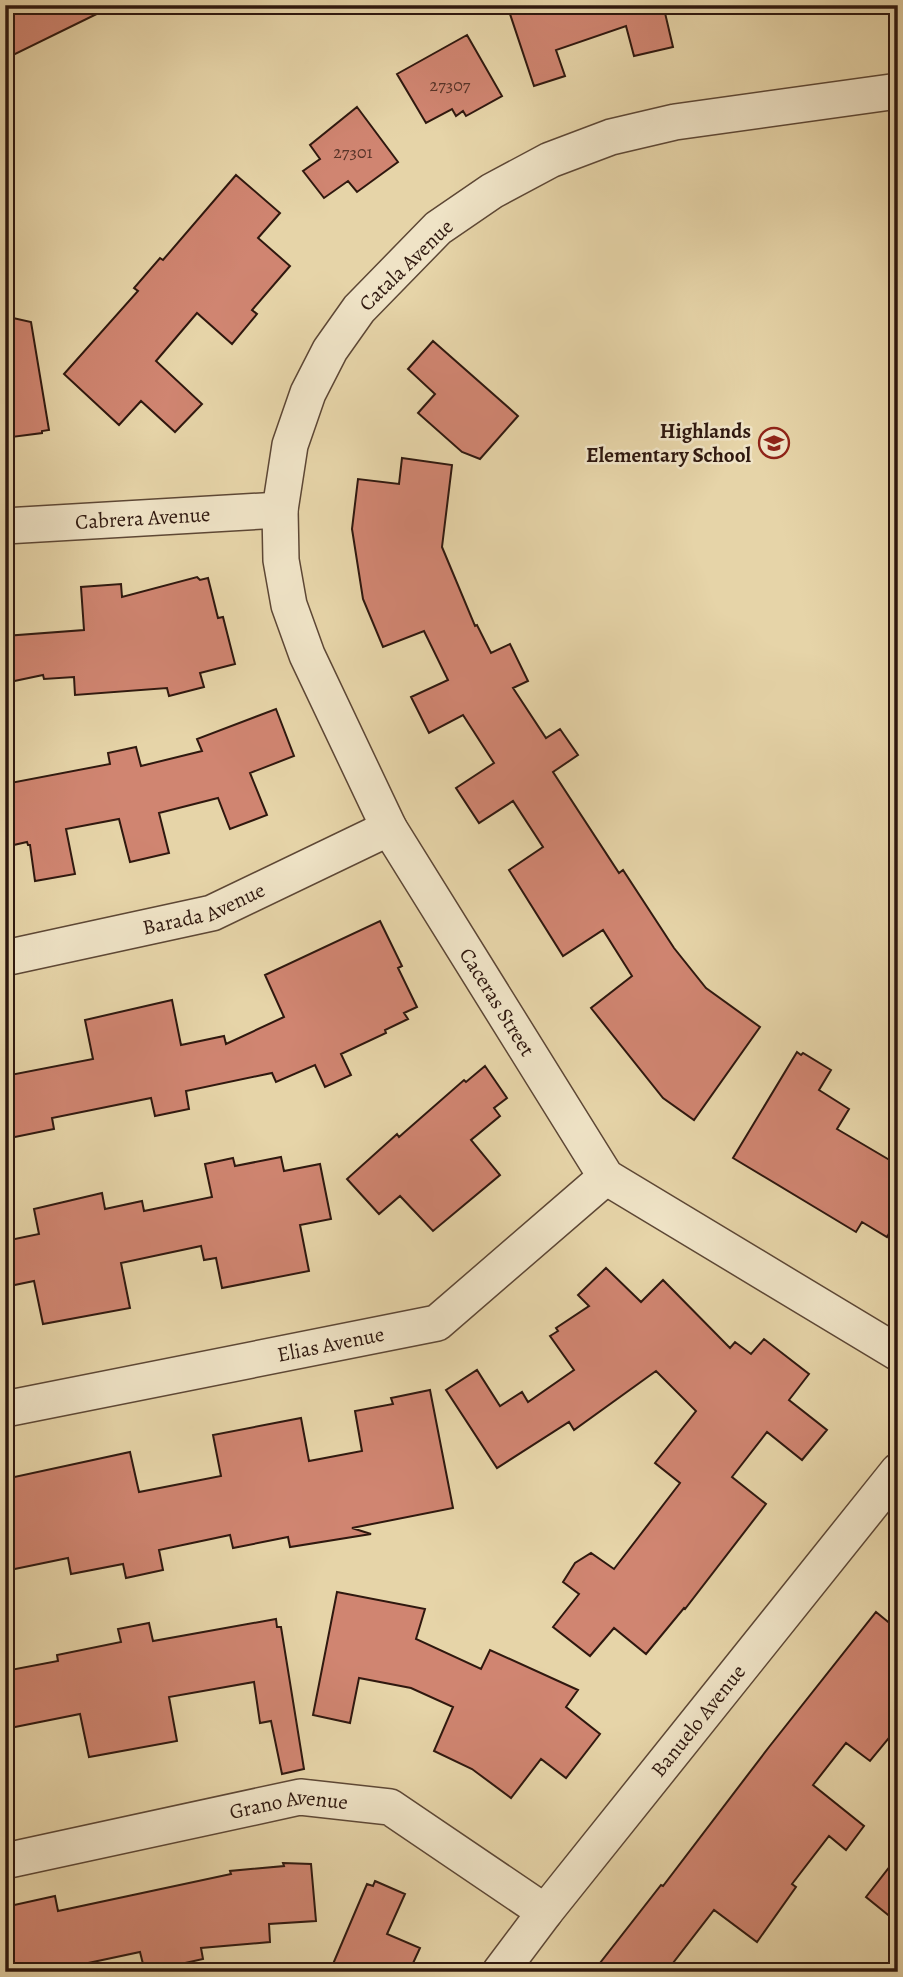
<svg xmlns="http://www.w3.org/2000/svg" width="903" height="1977" font-family="Alegreya,serif">
	<rect width="100%" height="100%" fill="#e6d4a8"/>
	<filter id="stains"><feTurbulence type="fractalNoise" baseFrequency=".00286" numOctaves="4"/><feColorMatrix values="0 0 0 0 .2 0 0 0 0 .09 0 0 0 0 .02 0 0 0 .5 -.17"/></filter>
	<radialGradient id="worn" r=".72"><stop offset=".6" stop-color="#630" stop-opacity="0"/><stop offset="1" stop-color="#630" stop-opacity=".3"/></radialGradient>
	<path fill="#d08571" stroke="#2f180f" stroke-width="2" d="M5 5H115L5 59Z
		M507 5H672L673 10 665 13 673 47 634 56 626 26 556 50 565 76 534 86Z
		M467 35 502 96 466 116 463 111 456 116 452 109 426 123 397 74Z
		M357 107 398 162 357 192 348 181 324 198 303 171 320 159 310 145Z
		M236 175 280 213 258 238 290 266 252 310 257 314 232 344 197 313 156 361 202 404 175 432 141 401 119 425 64 374 138 291 134 288 160 258 163 260Z
		M13 318 31 322 49 430 42 431V433L12 437 5 398V330Z
		M433 341 518 416 480 459 462 452 418 413 435 394 408 369Z
		M402 458 452 465 442 547 475 626 477 625 491 653 510 644 528 681 513 688 546 738 560 729 578 755 553 772 619 873 623 870 674 948 706 988 760 1027 694 1120 663 1098 591 1008 632 976 603 930 563 956 509 870 543 847 513 801 479 823 456 788 494 763 463 715 429 733 411 697 448 680 424 631 383 647 363 599 352 529 358 479 399 484Z
		M197 577 200 580 208 578 218 618 223 617 235 664 200 673 204 687 169 696 167 688 75 695 74 677 44 679 43 675 5 683V636L84 630 81 587 121 584 122 597Z
		M276 709 294 756 250 773 267 815 230 829 218 798 159 813 169 853 130 862 119 819 66 829 75 874 35 881 30 845H28L27 842 5 847V784L110 764 108 753 136 747 141 766 202 751 197 739Z
		M380 921 402 966 398 968 417 1007 404 1013 408 1019 385 1030 386 1033 341 1054 351 1075 325 1087 315 1065 276 1082 272 1073 186 1091 189 1109 155 1116 151 1098 52 1118 54 1129 5 1139V1076L93 1059 85 1020 172 1000 181 1045 224 1036 226 1044 284 1017 265 975Z
		M797 1052 801 1055 803 1053 831 1070 819 1090 849 1109 837 1129 898 1165V1218L887 1237 862 1222 856 1232 733 1158Z
		M485 1066 507 1098 494 1108 500 1116 471 1140 500 1175 433 1231 400 1196 379 1214 347 1179 397 1134 399 1137 464 1080 466 1082Z
		M281 1157 284 1171 320 1164 331 1219 300 1225 309 1271 222 1288 216 1258 204 1260 201 1246 121 1263 130 1308 43 1324 34 1281 5 1287V1241L39 1234 34 1209 102 1193 105 1209 142 1201 144 1211 212 1197 205 1164 233 1158 235 1166Z
		M606 1268 641 1302 663 1280 730 1348 735 1342 751 1354 764 1339 809 1374 789 1400 827 1430 802 1460 767 1432 732 1477 766 1504 685 1609 684 1608 646 1654 614 1628 590 1656 553 1627 579 1594 563 1582 575 1563 591 1553 614 1569 680 1483 655 1463 696 1411 656 1371 574 1430 569 1422 497 1468 446 1390 477 1370 500 1406 522 1392 528 1402 574 1370 550 1336 558 1331 556 1328 589 1306 578 1295Z
		M430 1390 453 1508 352 1528 371 1534 290 1547 288 1537 233 1548 230 1535 159 1550 163 1570 126 1578 123 1564 71 1574 68 1558 5 1571V1479L130 1452 139 1492 221 1476 213 1435 301 1418 309 1461 362 1451 355 1411 393 1404 391 1398Z
		M337 1592 425 1609 416 1639 481 1669 490 1650 578 1690 566 1707 600 1734 566 1778 541 1759 511 1798 472 1769 434 1751 453 1707 411 1688 359 1678 350 1723 313 1715Z
		M876 1612 898 1630V1727L870 1761 846 1743 813 1785 864 1826 846 1850 829 1836 792 1884 796 1887 757 1942 714 1910 666 1972H593L661 1885 663 1886 769 1747Z
		M276 1619 277 1627H281L304 1769 282 1774 271 1721 260 1723 254 1682 169 1697 177 1741 89 1757 80 1714 5 1729V1671L58 1661 57 1655 121 1642 118 1629 149 1623 153 1641Z
		M898 1856V1923L866 1897Z
		M283 1863 311 1864 316 1921 269 1924 270 1942 201 1948 203 1959 145 1972 140 1952 46 1972H5V1907L55 1896 58 1911 231 1874 230 1871 284 1866Z
		M375 1881 405 1894 387 1934 420 1948 409 1972H351L333 1964 367 1884 373 1886Z"/>
	<g fill="none" stroke-linecap="round" stroke-linejoin="round">
		<g stroke="#5d4735" stroke-width="38">
			<g id="minor">
				<path id="s1" d="M898 91 675 122 611 137 550 160 492 191 438 228 359 309 330 350 308 393 290 445 280 510 281 560 289 605 307 655 389 828 606 1177 898 1353"/>
				<path id="s2" d="M5 526 280 510"/>
				<path id="s3" d="M5 958 212 913 389 828"/>
				<path id="s4" d="M5 1409 437 1323 606 1177"/>
				<path id="s5" d="M5 1861 300 1797 390 1807 545 1912"/>
				<path id="s6" d="M500 1972 545 1912 898 1471"/>
			</g>
		</g>
		<use href="#minor" stroke="#efe3c6" stroke-width="35"/>
	</g>
	<defs>
		<g id="school-ring" transform="scale(1.575)"><circle r="9.5" fill="#efe3c6" stroke="#8f2418" stroke-width="1.5"/><path d="M0-5L7-2L0 1L-7-2ZM-4 1L0 2.5L4 1V4Q0 6-4 4Z" fill="#8f2418"/></g>
	</defs>
	<g fill-rule="evenodd">
		<use href="#school-ring" x="774" y="443"/>
	</g>
	<g text-anchor="middle" dominant-baseline="central" stroke-width="5" stroke-linejoin="round" paint-order="stroke">
		<g font-size="18" fill="#573328">
			<text x="450" y="85">27307</text>
			<text x="353" y="152">27301</text>
		</g>
		<g font-size="21" fill="#2f180f" stroke="#efe3c6">
			<text transform="translate(406 265) rotate(-44)">Catala Avenue</text>
			<text stroke="none"><textPath href="#s2" startOffset="138">Cabrera Avenue</textPath></text>
			<text stroke="none"><textPath href="#s3" startOffset="205">Barada Avenue</textPath></text>
			<text stroke="none"><textPath href="#s1" startOffset="1365">Caceras Street</textPath></text>
			<text stroke="none"><textPath href="#s4" startOffset="332">Elias Avenue</textPath></text>
			<text stroke="none"><textPath href="#s6" startOffset="320">Banuelo Avenue</textPath></text>
			<text stroke="none"><textPath href="#s5" startOffset="290">Grano Avenue</textPath></text>
		</g>
		<g font-size="21" font-weight="bold" fill="#2f180f" stroke="#efe3c6" text-anchor="end">
			<text x="751" y="431">Highlands<tspan x="751" dy="24">Elementary School</tspan></text>
		</g>
	</g>
	<rect width="903" height="1977" fill="none" stroke="#e6d4a8" stroke-width="28"/>
	<rect x="7" y="7" width="889" height="1963" fill="none" stroke="#2f180f" stroke-width="3.5"/>
	<rect x="14" y="14" width="875" height="1949" fill="none" stroke="#2f180f" stroke-width="2"/>
	<rect width="100%" height="100%" filter="url(#stains)"/>
	<rect width="100%" height="100%" fill="url(#worn)"/>
</svg>
